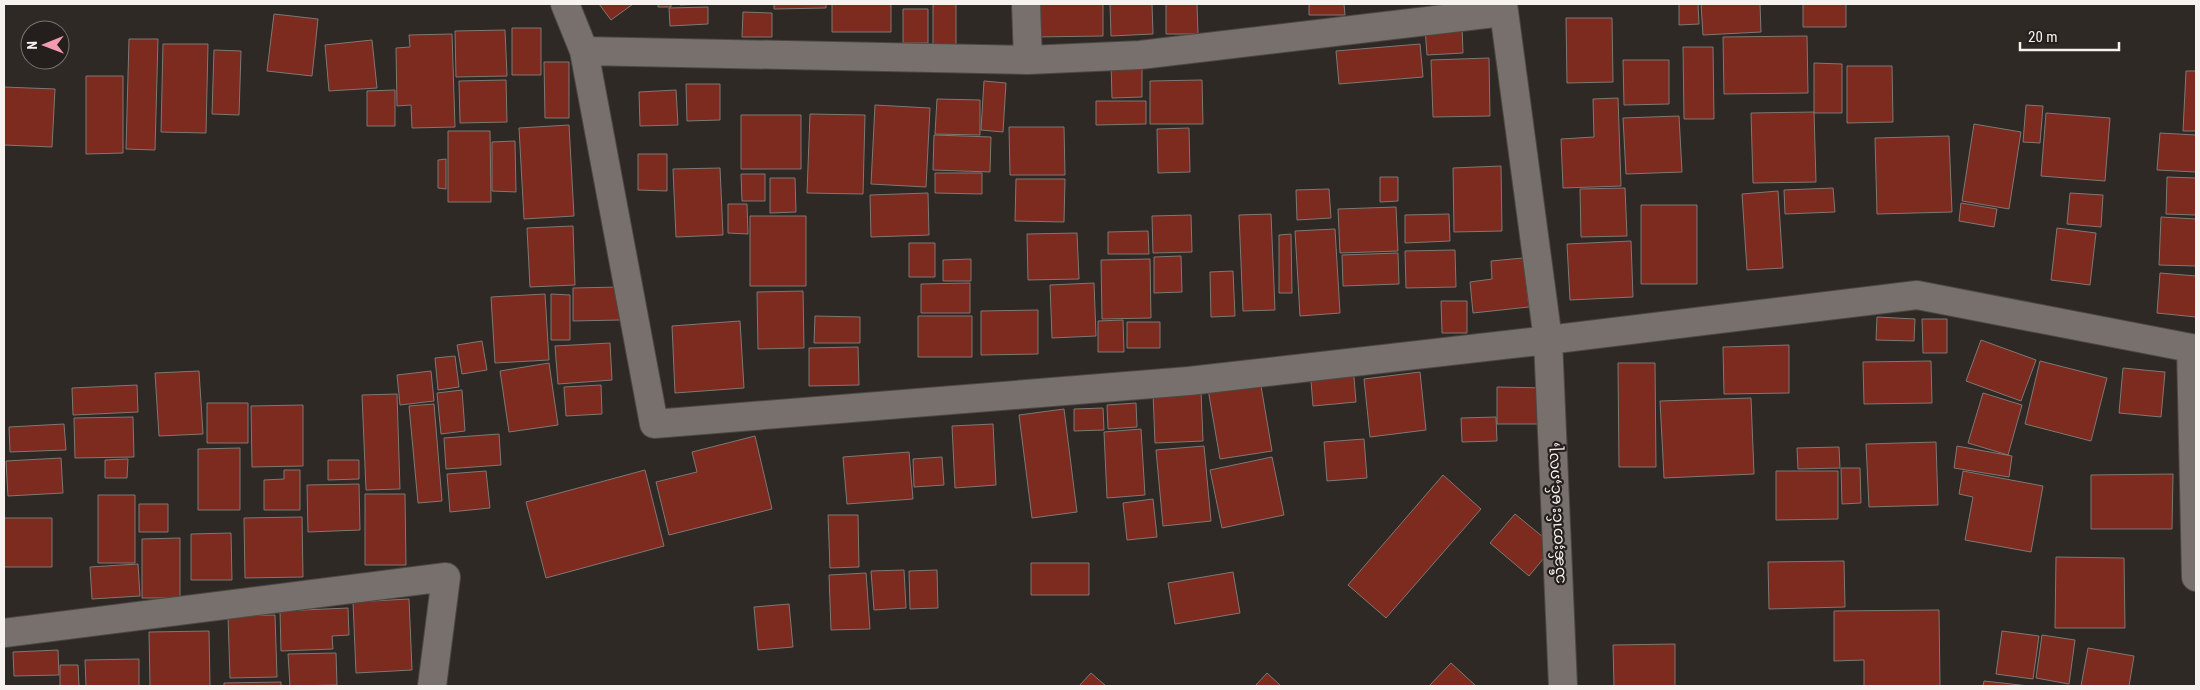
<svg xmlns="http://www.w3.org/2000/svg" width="2200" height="690" font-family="'Roboto Condensed','Noto Sans Myanmar',sans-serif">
	<rect width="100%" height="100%" fill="#2e2925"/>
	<path fill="#7d2a1f" stroke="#7f7775" d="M599 4H633L611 20Z
		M658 4H671V7H658Z
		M680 4H706L680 5Z
		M774 4H826V8L774 9Z
		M832 4H891V32H832Z
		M933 4H956V45H933Z
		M1035 4H1103V36L1035 37Z
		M1110 4H1152L1153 34 1111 36Z
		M1166 4H1197L1198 34H1166Z
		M1309 4H1344L1345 15H1309Z
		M1679 4H1698L1699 24 1679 25Z
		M1701 4H1760L1761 32 1703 35Z
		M1803 4H1846V27H1803Z
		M708 7V24L670 26 669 8Z
		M903 9H928V43H903Z
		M743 12 772 13V37H742Z
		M274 14 318 19 312 76 267 71Z
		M1566 18H1612L1613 82 1567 83Z
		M1462 25 1463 53 1427 55 1425 28Z
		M512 28H541V75H512Z
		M505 30 507 76 456 77 455 31Z
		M452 34 455 127 412 128 411 105 397 106 396 48 410 47 409 35Z
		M1807 36 1808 93 1724 94 1723 37Z
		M129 39H158L155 150 126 149Z
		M372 40 377 88 329 91 325 45Z
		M163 44H208L206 133 161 132Z
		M1420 44 1423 77 1339 84 1336 51Z
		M1683 47H1713L1714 119H1684Z
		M214 50 241 51 239 115 212 114Z
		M1489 58 1490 116 1433 117 1431 60Z
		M1623 60H1669V104L1624 105Z
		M544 62H569V118H545Z
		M1814 63 1842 64V113H1814Z
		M1111 64H1142V97L1112 98Z
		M1847 66H1892L1893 122 1847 123Z
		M2186 71H2196V131H2183Z
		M86 76H123V153L86 154Z
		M506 80 507 122 460 123 459 81Z
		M1202 80 1203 124H1150V81Z
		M984 81 1006 83 1003 132 981 130Z
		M686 84H720V120L687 121Z
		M4 87 55 89 52 147 4 145Z
		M395 90V126H367V91Z
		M676 90 678 125 640 126 639 92Z
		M1618 98 1621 186 1563 188 1561 139 1594 137 1593 99Z
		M937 99 980 100V135L935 134Z
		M1096 101H1146V124L1096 125Z
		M875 105 930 108 926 187 871 184Z
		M2026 105 2043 106 2040 143 2023 142Z
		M1814 112 1816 182 1753 183 1751 113Z
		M2046 113 2110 118 2105 181 2041 176Z
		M810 114 865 115 863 194 807 193Z
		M741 115H801V169H741Z
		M1679 116 1682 172 1626 174 1623 118Z
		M1974 124 2021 132 2009 209 1962 201Z
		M569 125 574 216 524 219 519 128Z
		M1009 127H1064L1065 175H1010Z
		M1189 128 1190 172 1158 173 1157 129Z
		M448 131H490L491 202H448Z
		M2160 133 2196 135V172L2157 170Z
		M934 135 991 137 990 172 933 170Z
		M1949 136 1952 212 1877 214 1875 138Z
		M515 141 516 192 492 191V142Z
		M638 154H667V191L638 190Z
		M446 159V189L438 188V160Z
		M1501 166 1502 231 1454 232 1453 168Z
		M720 168 723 235 676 237 673 169Z
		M935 173H982V194L935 193Z
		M741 174H765V201H742Z
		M1380 177H1398V201L1380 202Z
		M2167 177 2196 178V215L2166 214Z
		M770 178H795L796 212 770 213Z
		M1016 179H1065L1064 222 1015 221Z
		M1625 188 1627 236 1581 237 1580 189Z
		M1833 188 1835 212 1785 214 1784 190Z
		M1329 189 1331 218 1297 220 1296 190Z
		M1778 191 1783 268 1747 270 1742 194Z
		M928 193 929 235 871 237 870 195Z
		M2070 193 2103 195 2101 227 2067 224Z
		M1961 203 1997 209 1994 227 1959 221Z
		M728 204H747L748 234 728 233Z
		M1641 205H1697V284H1641Z
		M1396 207 1398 251 1340 253 1338 209Z
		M1271 214 1275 310 1243 311 1239 215Z
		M1449 214 1450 241 1405 243V215Z
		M1191 215 1192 252 1153 253 1152 216Z
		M750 216H806V286H750Z
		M2161 217 2196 219V266L2159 265Z
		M573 226 575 285 530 287 527 228Z
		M2057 228 2096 233 2090 285 2051 280Z
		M1335 229 1340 313 1300 316 1295 231Z
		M1148 231 1149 254H1108V232Z
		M1077 233 1079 279 1028 280 1027 234Z
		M1291 234 1292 293H1279V235Z
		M1631 241 1633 297 1570 300 1567 244Z
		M909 243H935V277H909Z
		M1455 250 1456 287 1406 288 1405 251Z
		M1398 253 1399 284 1343 286 1342 255Z
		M1181 256 1182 292 1154 293V257Z
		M1523 258 1529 307 1473 313 1470 282 1492 279 1491 261Z
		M971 259V281H943V260Z
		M1150 259 1151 318 1102 319 1101 260Z
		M1233 271 1235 316 1211 317 1210 272Z
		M2160 273 2196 276V317L2157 313Z
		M970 283V313H921V284Z
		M1094 283 1096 336 1052 338 1050 285Z
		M619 287 620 320 573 321V288Z
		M803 291 804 348 758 349 757 292Z
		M545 294 549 360 495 363 491 297Z
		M551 294 570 295V340H551Z
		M1441 301H1467V333H1442Z
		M1038 310V354L981 355V311Z
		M815 316 860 317V343H814Z
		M918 316H972V357H918Z
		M1877 317 1915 319 1914 341 1876 340Z
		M1922 319H1947V353H1923Z
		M1123 320 1124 352H1098V321Z
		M740 321 744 388 675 393 672 326Z
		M1127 322H1160V348H1127Z
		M1981 340 2036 360 2021 401 1966 381Z
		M482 341 487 370 462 374 457 345Z
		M610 343 612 380 558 384 555 346Z
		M1789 345V393L1724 394 1723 347Z
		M858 347 859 385 809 386V348Z
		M455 356 459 387 438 390 435 358Z
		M1931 361 1932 403 1864 404 1863 362Z
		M2040 361 2107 378 2091 441 2025 424Z
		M549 363 558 425 509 432 500 371Z
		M1618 363H1655L1656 467H1619Z
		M1353 365 1356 402 1313 406 1310 369Z
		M2123 368 2165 372 2161 417 2119 413Z
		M199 371 203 434 159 436 155 373Z
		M431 371 434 401 400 405 397 375Z
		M1420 372 1426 430 1370 437 1364 379Z
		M1260 380 1272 451 1220 459 1208 389Z
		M137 385 138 412 73 415 72 388Z
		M601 385 602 414 566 416 564 387Z
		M1497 387 1548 388V424H1497Z
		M462 390 465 431 441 434 437 393Z
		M1201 391 1203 441 1155 443 1153 393Z
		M1983 393 2022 405 2008 455 1968 443Z
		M397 394 400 489 366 490 362 395Z
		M1751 398 1754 474 1664 478 1660 401Z
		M207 403H248V443H207Z
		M1136 403 1137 427 1108 429 1107 405Z
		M434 404 442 501 418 503 409 406Z
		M303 405V466L252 467 251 406Z
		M1103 408 1104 430 1074 431V409Z
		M1064 409 1077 512 1032 518 1019 415Z
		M133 417 134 457 75 458 74 418Z
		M1496 417 1497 441 1462 442 1461 418Z
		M64 424 66 450 10 452 9 427Z
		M993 424 996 485 955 488 952 426Z
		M1141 429 1145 495 1107 498 1104 432Z
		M499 434 501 465 446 469 444 438Z
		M755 436 772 509 669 535 656 482 697 472 692 452Z
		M1364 439 1367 478 1327 481 1324 442Z
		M1936 442 1938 505 1869 507 1866 444Z
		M1204 446 1211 521 1163 526 1156 450Z
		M1957 446 2012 456 2009 477 1954 468Z
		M1839 447 1840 468 1798 469 1797 448Z
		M240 448V510H198V449Z
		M909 452 913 499 847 504 843 457Z
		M942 457 944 485 914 487 913 459Z
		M1272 457 1284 515 1222 528 1210 470Z
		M61 458 63 493 8 496 6 461Z
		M128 459 127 478H105V460Z
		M328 460H359V479L328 480Z
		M1841 468H1860L1861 503 1842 504Z
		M284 470H300V510H264V480L284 479Z
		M645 470 664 546 546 578 526 502Z
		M486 471 490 508 450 512 447 474Z
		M1776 471H1838V519L1776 520Z
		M1963 471 2043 486 2031 552 1965 540 1973 497 1959 494Z
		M2173 474 2172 529H2091V475Z
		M1443 475 1481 509 1386 618 1348 585Z
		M359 484 360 530 308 532 307 485Z
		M365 494H405L406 565H365Z
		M98 495H135V563H98Z
		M1153 499 1157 537 1127 540 1123 503Z
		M139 504H168V532H139Z
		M1515 514 1554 546 1529 576 1490 543Z
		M828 515H858L859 567 830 568Z
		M302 517 303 577 245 578 244 518Z
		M4 518H52V567H4Z
		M231 533 232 580H191V534Z
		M180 538V598H142V539Z
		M2056 557 2124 558 2125 628H2055Z
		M1844 561 1845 607 1769 609 1768 562Z
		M1031 563H1089V595H1031Z
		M138 564 140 596 92 599 90 567Z
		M904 570 906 608 874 610 871 571Z
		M937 570 938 608 910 609 909 571Z
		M1233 572 1240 613 1175 624 1168 583Z
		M866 573 870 629 831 630 829 575Z
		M409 599 412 670 356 673 353 602Z
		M789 604 793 647 758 650 754 607Z
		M348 608 349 635 332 636 333 649 281 651 280 611Z
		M1939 610 1940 686H1864V660L1834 661V611Z
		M275 615 277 677 230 678 228 616Z
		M209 631 210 686H150L149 632Z
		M2002 631 2039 636 2033 679 1996 674Z
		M2042 635 2075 640 2069 684 2036 678Z
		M1675 644V686H1614L1613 645Z
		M2088 648 2134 656 2129 686H2081Z
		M58 650 59 675 14 676 13 652Z
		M336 653 337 685 290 686 288 654Z
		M139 659V686H86L85 660Z
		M1451 663 1476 686H1429Z
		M60 665H78L79 686H60Z
		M1091 673 1106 686H1079Z
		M1267 673 1281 686H1255Z
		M1984 681 2029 686H1983Z
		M281 682V686H224V683Z"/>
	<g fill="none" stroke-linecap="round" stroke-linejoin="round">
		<g stroke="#4c4844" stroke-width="30">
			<path id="street" d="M565 4 584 51 654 424 1189 381 1548 340 1917 295 2196 349
				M1026 4 1028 60
				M1503 4 1548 340 1563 686
				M584 51 1028 60 1140 55 1503 12
				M2191 348 2196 577
				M4 633 446 577 432 686"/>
		</g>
		<use href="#street" stroke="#77706c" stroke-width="28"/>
	</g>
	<g text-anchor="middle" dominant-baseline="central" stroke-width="4.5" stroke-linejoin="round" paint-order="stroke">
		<g font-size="15" fill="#f6f2f0" stroke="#241f1c">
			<text transform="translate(1556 513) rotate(-93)">သဵၼ်ႈတၢင်း မင်ႇၵလႃႇ</text>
		</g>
	</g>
	<rect width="2200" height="690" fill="none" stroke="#f6f2f0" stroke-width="10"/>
	<g transform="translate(45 45) rotate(269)"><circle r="24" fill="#241f1c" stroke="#787371"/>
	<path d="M0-4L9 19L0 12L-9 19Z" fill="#f29ab0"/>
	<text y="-8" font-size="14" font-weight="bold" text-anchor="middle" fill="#f6f2f0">N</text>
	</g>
	<path d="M2020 42v8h99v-8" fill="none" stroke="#f6f2f0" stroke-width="2.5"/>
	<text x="2028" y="42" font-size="15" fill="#f6f2f0" stroke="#241f1c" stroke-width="4" paint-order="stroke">20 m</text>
</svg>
